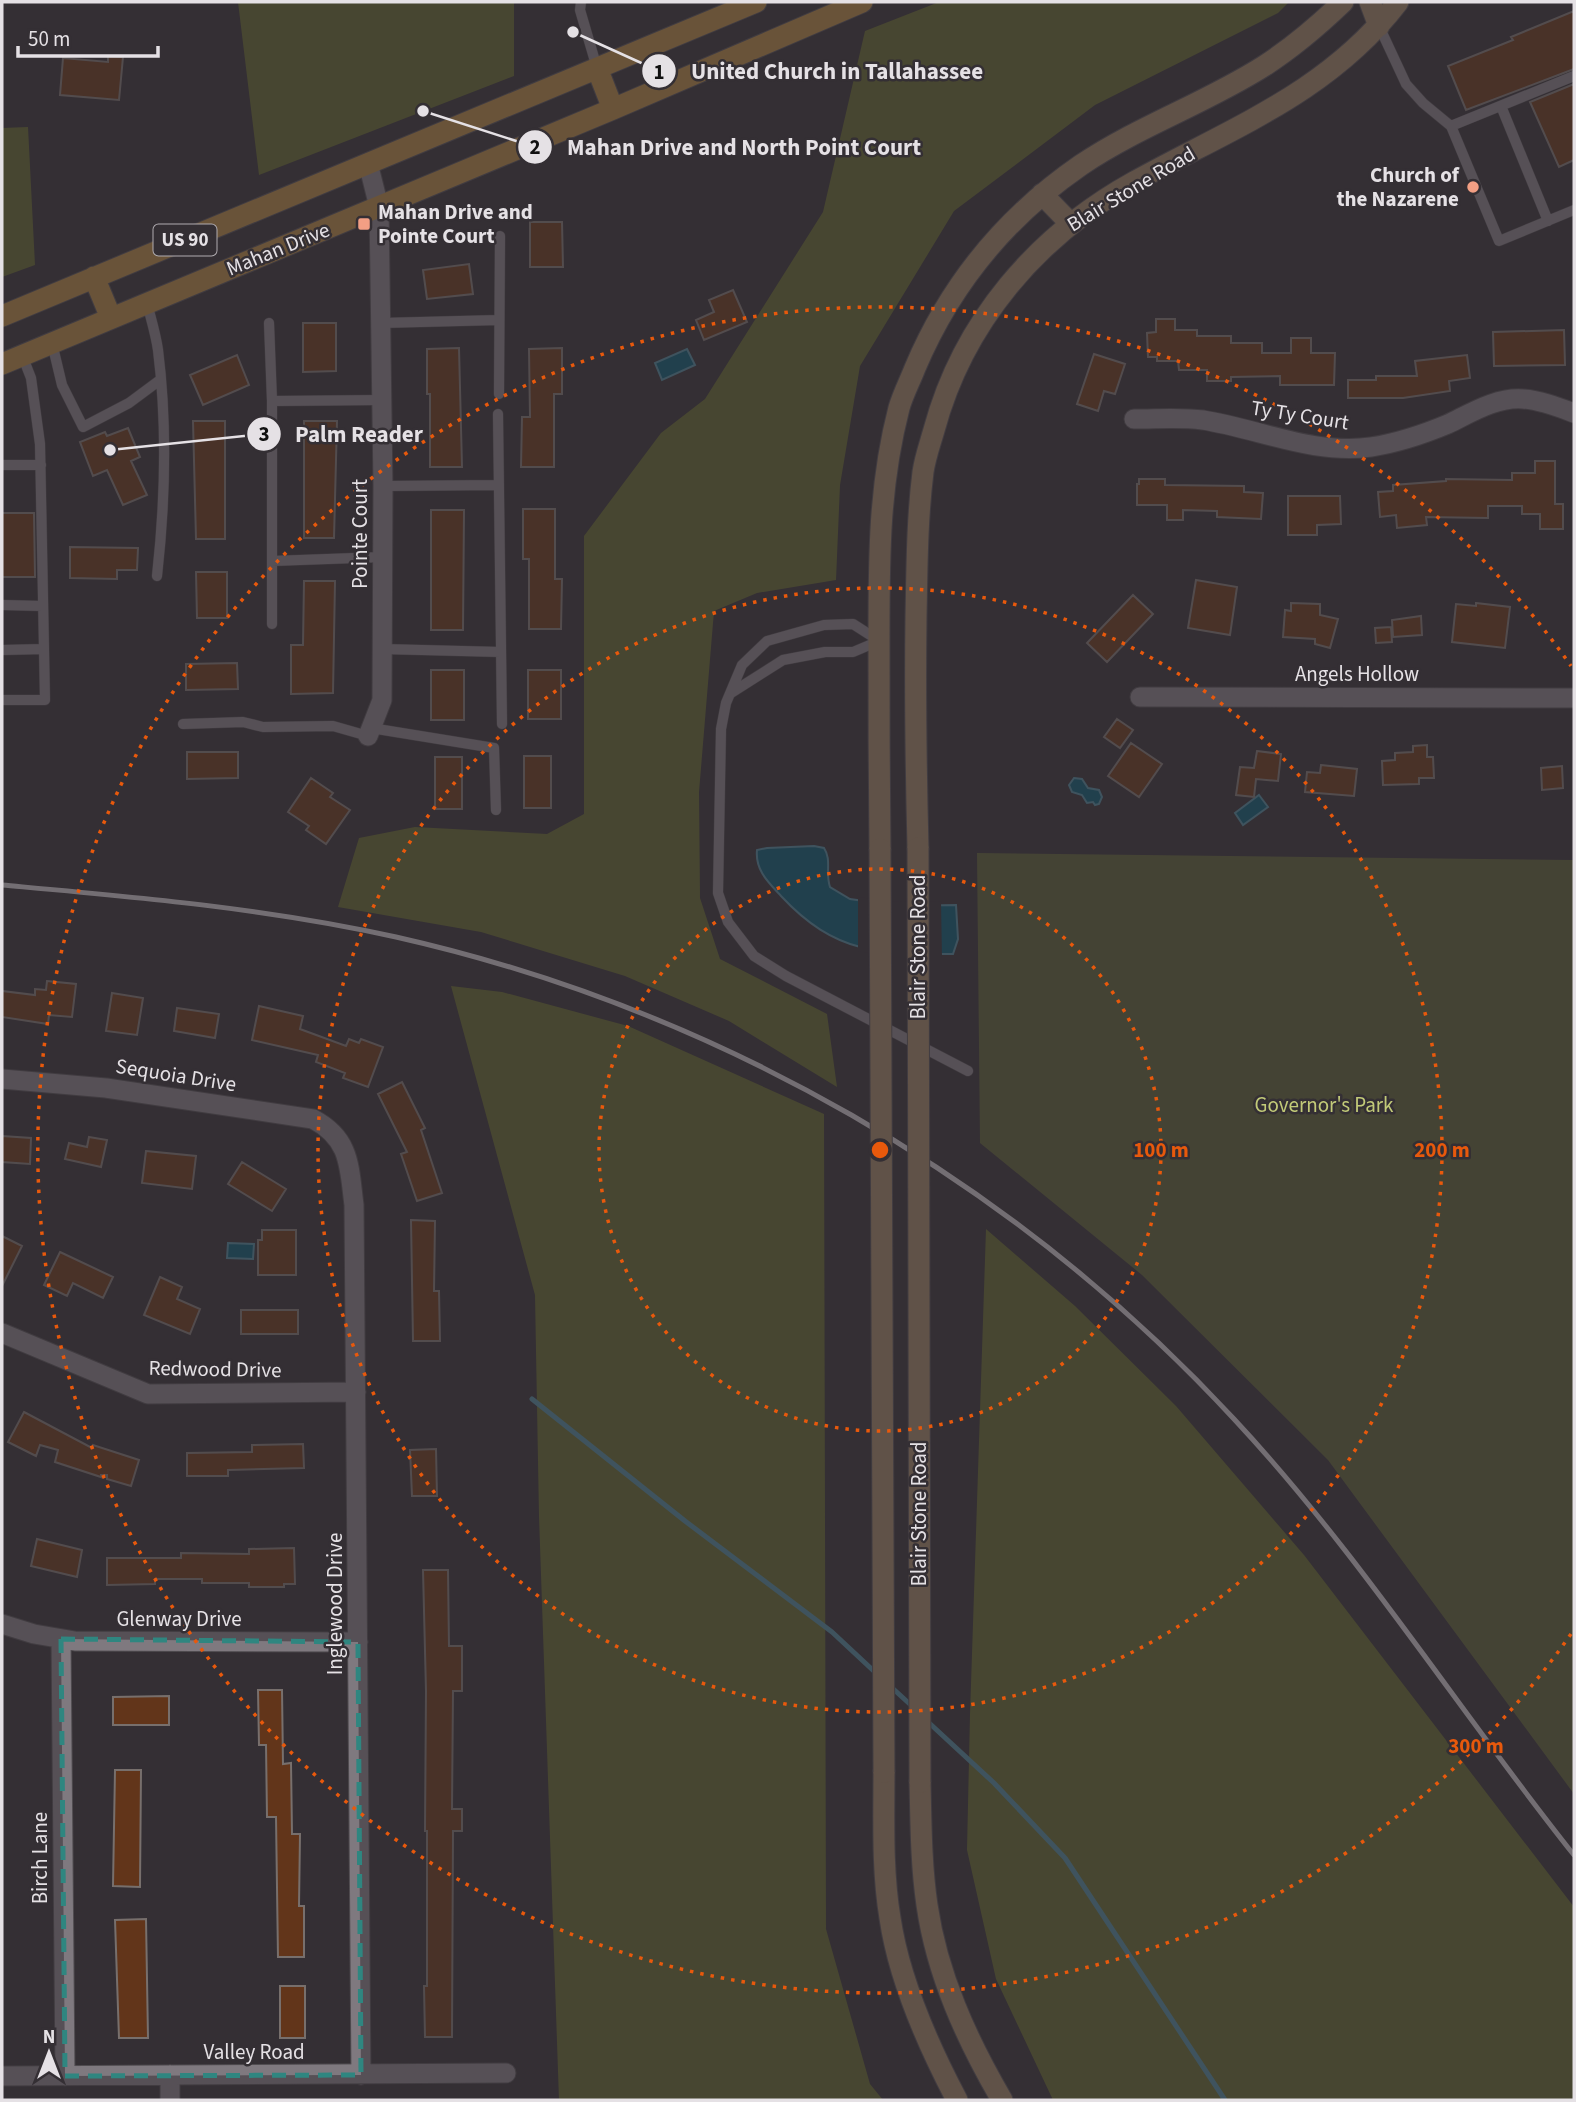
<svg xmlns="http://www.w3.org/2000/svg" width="1576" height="2102" font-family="'Source Sans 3',sans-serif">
	<rect width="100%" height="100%" fill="#342f34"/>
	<path fill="#585c34" d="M977 853 1574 860V1794L1328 1460 1142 1275 980 1143Z"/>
	<path fill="#5e632d" d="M238 2H514V76L259 175Z
		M939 2H1289L1278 13 1095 105 954 211 860 366 840 485 836 580 757 593 714 611 699 792 700 898 720 959 827 1014 837 1087 729 1021 625 976 481 932 338 907 359 838 415 827 547 834 584 814V536L661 433 705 399 823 212 865 31Z
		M28 127 35 265 2 277V128Z
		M451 986 502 992 628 1026 824 1114 826 1929 870 2084 883 2100H559L539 1516 535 1295Z
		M986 1229 1075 1306 1176 1406 1304 1555 1574 1907V2100H1053L996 1979 967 1850 970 1715Z"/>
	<path fill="#0b556c" stroke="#4c7f90" stroke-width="2" d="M687 349 695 365 662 380 655 363Z
		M1074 778 1082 779 1088 788 1099 790 1102 797 1099 804 1095 805 1093 802 1087 803 1082 795 1072 792 1069 785Z
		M1259 795 1268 807 1243 825 1235 813Z
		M814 846 824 848C832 860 825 872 830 887L850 899 899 906 956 905 958 939 953 954C879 954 835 954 781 896 768 882 755 870 757 850L767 848Z
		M228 1243 254 1244 253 1259 227 1258Z"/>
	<path fill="#342f34" d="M858 897 899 902 941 901 942 958H899L858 951Z"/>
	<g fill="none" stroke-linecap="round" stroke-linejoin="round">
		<path stroke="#4c7f90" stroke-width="5" d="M532 1399 685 1521 832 1632 877 1674
			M889 1685 913 1707
			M927 1721 994 1783 1065 1858 1225 2100"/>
	</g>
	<path fill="#62351a" stroke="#776f6c" stroke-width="2" d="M1574 11V69L1466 110 1448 66 1513 40 1511 37Z
		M108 56 123 57 119 100 60 95 63 58 108 62Z
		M1574 84V160L1559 167 1530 102Z
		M530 222H562L563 267H530Z
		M469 264 473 294 427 299 423 270Z
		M733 290 747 322 704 340 696 320 714 312 709 300Z
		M1156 319H1175V330H1197V336H1231V343H1262V353H1291V338H1311V353H1335L1334 385H1280V376L1231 377V381H1207V370H1179L1178 361H1157V357H1148L1147 333 1156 332Z
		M303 323H336V371L303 372Z
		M1564 330 1565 365 1494 366 1493 332Z
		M459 348 462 467H430V394H427V349Z
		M562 348V394H554V467H521L522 417H530L529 349Z
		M1094 354 1125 364 1115 394 1104 391 1098 411 1077 404Z
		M237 355 249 385 203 405 190 375Z
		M1467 355 1470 378 1449 381 1450 391 1403 398H1348V380H1376V376H1417L1415 361Z
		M193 421H225V539H196Z
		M304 421H337L334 538H304Z
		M128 428 140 457 131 461 147 495 123 505 107 470 93 476 80 442 105 432 107 436Z
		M1535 461H1555V504H1563V529H1540V514H1522V506H1488V518L1426 517 1427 525 1397 528 1396 515 1380 517 1378 492 1393 491V485L1446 481V479L1512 480V473H1535Z
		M1139 479H1165V485L1244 486V492L1263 493 1261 519 1217 517V511L1183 510V520H1167V505H1137V484H1139Z
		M1288 496H1340L1341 524 1317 525V535H1288Z
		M523 509H555V579H562L561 629H529V559H523Z
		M431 510H464L463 630H431Z
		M2 513H34L35 577H2Z
		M70 547 138 548 137 570H117V579L70 578Z
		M196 572H227V618H197Z
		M1196 580 1237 587 1230 635 1188 628Z
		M304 581H335L333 693 291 694V645H303Z
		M1133 595 1153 614 1107 662 1087 643Z
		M1291 603 1320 604V615L1338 619 1330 648 1315 644V639L1283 637 1285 610 1291 611Z
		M1476 603 1510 607 1505 648 1452 642 1456 604 1476 606Z
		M1421 616 1422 635 1393 637 1392 620Z
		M1391 627 1392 642 1376 643 1375 628Z
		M237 663 238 689 186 690V664Z
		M431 670H464V720H431Z
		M528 670H561V719H528Z
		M1117 719 1133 730 1120 748 1104 737Z
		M1131 743 1162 764 1139 797 1108 776Z
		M1427 745V757H1433L1434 778H1419V784L1383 785 1382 761 1395 760V753L1413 752V746Z
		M1257 751 1281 754 1278 781 1256 779 1254 797 1236 795 1240 767 1254 768Z
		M187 752H238V778L187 779Z
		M524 756H551V808H524Z
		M435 757H462V809H435Z
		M1321 765 1357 769 1354 796 1305 792 1307 772 1320 773Z
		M1562 766 1563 788 1542 790 1541 768Z
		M311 778 333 793 330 797 350 810 326 844 306 830 309 826 288 812Z
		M47 981 76 984 72 1017 49 1015 48 1024 2 1017V991L35 995V989L46 990Z
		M112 993 143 998 137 1035 106 1031Z
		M259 1006 303 1016 300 1029 346 1046 349 1039 359 1043 361 1039 383 1047 368 1087 343 1078 345 1073 316 1062 318 1055 252 1040Z
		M177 1008 219 1014 215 1038 174 1031Z
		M402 1082 425 1128 421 1130 442 1193 417 1201 401 1154 407 1152 378 1094Z
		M2 1136 31 1138 30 1164 2 1162Z
		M89 1137 107 1140 101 1167 65 1159 69 1143 87 1147Z
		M146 1151 196 1156 192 1189 142 1183Z
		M242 1162 286 1189 272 1211 228 1184Z
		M411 1220 435 1221 434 1291H439L440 1341H413Z
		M262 1230H296V1275H258V1240H262Z
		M2 1236 22 1246 2 1286Z
		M60 1252 113 1277 103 1298 73 1283 67 1296 44 1285Z
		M160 1277 182 1287 177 1299 200 1309 190 1334 144 1315Z
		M241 1310H298V1334H241Z
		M24 1412 92 1448 93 1445 139 1460 131 1486 107 1479V1475H101V1477L55 1462 58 1450 40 1445 36 1456 8 1442Z
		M303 1444 304 1468 228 1470V1476H187V1453L252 1452V1445Z
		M436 1449 437 1496H412L410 1450Z
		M37 1539 82 1550 77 1577 31 1566Z
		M294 1548 295 1584H284V1587H249V1583H202V1579H155V1584L107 1585V1558H181V1553L249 1554V1549Z
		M423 1570H448L449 1646H462V1691H453L452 1809H462V1831H453L452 2037H425L424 1986H427V1831H425L426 1691Z
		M258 1690H282L283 1764 291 1763 292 1834H300L299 1906H304V1957H278L276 1817H267L266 1745H259Z
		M169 1696V1725H113V1697Z
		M115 1770H141L140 1887 113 1886Z
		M146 1919 148 2038H119L115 1920Z
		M280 1986H305V2038H280Z"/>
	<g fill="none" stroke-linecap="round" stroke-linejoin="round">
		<g stroke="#504c50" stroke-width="11">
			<path id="service" d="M581 2 580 10 597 68
				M1379 26 1406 84 1423 103 1452 127
				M1574 76 1451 126 1499 241 1574 210
				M1501 106 1548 221
				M147 303C151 319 156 335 158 350 167 422 165 504 157 576
				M269 323 272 401V624
				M381 323 499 320
				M52 343 62 385 83 427 129 403 160 380
				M499 394 500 236
				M272 401 383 400
				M498 414 502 724
				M2 465H41
				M383 486 499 485
				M272 561 383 557
				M2 605 43 606
				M878 640 853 624 824 625 767 641 742 665 726 703 721 729 718 893 728 922 754 956 786 976 968 1071
				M382 649 501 652
				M2 650 44 649
				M731 693 783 660 825 652H853L879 641
				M2 700H45L40 444 31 378 22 355
				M183 724 243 722 263 727 333 726 368 736
				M371 728 494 748 496 810"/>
		</g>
		<g stroke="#504c50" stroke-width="21">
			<path id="minor" d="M1134 419C1157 419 1181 417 1203 420 1259 429 1314 455 1371 447 1397 443 1424 434 1448 424 1471 413 1496 397 1523 399 1540 400 1558 407 1574 413
				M1140 697 1574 698
				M368 736 382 700 383 486 379 207 368 163
				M2 1079 106 1088 313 1119C351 1139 349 1167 354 1205L361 2075
				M2 1333 148 1394 356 1392
				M2 1624 34 1634 75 1641 358 1642
				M61 1639 65 2076
				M170 2075V2100
				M2 2076 506 2073"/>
		</g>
		<g stroke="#504c50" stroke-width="23">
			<path id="secondary" d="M1370 2 1379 26
				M1042 194 1070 223
				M918 848C916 771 915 694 916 617 917 569 917 520 923 472 925 458 930 444 934 430 963 322 1037 236 1134 182 1231 128 1328 93 1398 2
				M880 849C879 778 879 706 879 635 879 556 879 485 899 408 903 394 910 381 915 368 950 285 1007 216 1081 165 1139 126 1206 103 1264 66 1292 48 1319 25 1343 2
				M884 1772C884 1821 882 1870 890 1918 899 1980 928 2045 957 2100
				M920 1782C921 1823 921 1864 927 1905 937 1975 967 2040 1002 2100"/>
		</g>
		<g stroke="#504c50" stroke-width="23">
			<path id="primary" d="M597 68 613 109
				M94 277 111 318
				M2 316 756 2
				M2 364 613 109 862 2"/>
		</g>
		<use href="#service" stroke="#7f797f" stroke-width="10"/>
		<use href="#minor" stroke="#7f797f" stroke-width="19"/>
		<use href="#secondary" stroke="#947c5f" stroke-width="21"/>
		<use href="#primary" stroke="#a97f3f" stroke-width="21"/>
		<path stroke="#bfbbbf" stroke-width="5" d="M2 885C134 897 266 908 396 937 715 1009 1012 1179 1234 1419 1360 1554 1459 1711 1574 1855"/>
		<g stroke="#504c50" stroke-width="23" stroke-linecap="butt">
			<path id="secondary-bridge" d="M918 848 920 1782
				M880 849 884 1772"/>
		</g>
		<use href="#secondary-bridge" stroke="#947c5f" stroke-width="21"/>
	</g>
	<path d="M0 0H1576V2102H0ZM61 1639 358 1642 361 2075 65 2076Z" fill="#342f34" fill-opacity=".55" fill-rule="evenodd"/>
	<path fill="none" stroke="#2f8680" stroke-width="5" stroke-dasharray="14 9" stroke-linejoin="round" d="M61 1639 358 1642 361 2075 65 2076Z"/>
	<g fill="none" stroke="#e8590c" stroke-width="3.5" stroke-dasharray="3.5 7">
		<circle cx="880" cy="1150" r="281"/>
		<circle cx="880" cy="1150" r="562"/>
		<path d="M1571 1634A843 843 0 1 1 1571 666"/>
	</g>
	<g fill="#f39f84" stroke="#342f34" stroke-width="2.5">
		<circle cx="1473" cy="187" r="7"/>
		<rect x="357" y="217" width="14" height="14" rx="3.5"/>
	</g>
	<g text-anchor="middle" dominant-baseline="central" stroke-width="5" stroke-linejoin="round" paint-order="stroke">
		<rect fill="#342f34" stroke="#b0acb0" stroke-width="2" x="153.5" y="224.5" width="63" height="31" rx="5"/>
		<g font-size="19" font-weight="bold" fill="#e5e1e5">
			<text x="185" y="240">US 90</text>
		</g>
		<g font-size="21" font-weight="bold" fill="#e5e1e5" stroke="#342f34" text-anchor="end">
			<text x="1459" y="175">Church of<tspan x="1459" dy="24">the Nazarene</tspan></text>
			<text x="378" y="212" text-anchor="start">Mahan Drive and<tspan x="378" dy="24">Pointe Court</tspan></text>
		</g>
		<g font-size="21" fill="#e5e1e5" stroke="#342f34">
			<text transform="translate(1131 189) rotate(-31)">Blair Stone Road</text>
			<text transform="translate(278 249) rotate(-22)">Mahan Drive</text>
			<text transform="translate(1300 415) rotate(9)">Ty Ty Court</text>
			<text transform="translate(360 534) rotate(-90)">Pointe Court</text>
			<text x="1357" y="674">Angels Hollow</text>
			<text transform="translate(918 947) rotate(-90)">Blair Stone Road</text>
			<text transform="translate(176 1075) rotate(9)">Sequoia Drive</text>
			<text transform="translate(215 1369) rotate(1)">Redwood Drive</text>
			<text transform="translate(919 1514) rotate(-90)">Blair Stone Road</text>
			<text transform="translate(335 1604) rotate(-90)">Inglewood Drive</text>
			<text x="179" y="1619">Glenway Drive</text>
			<text transform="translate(40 1858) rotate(-90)">Birch Lane</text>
			<text x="254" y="2052">Valley Road</text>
		</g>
		<g font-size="21" fill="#c2ca78" stroke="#342f34">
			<text x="1324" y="1105">Governor's Park</text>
		</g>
	</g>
	<circle cx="880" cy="1150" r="10" fill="#e8590c" stroke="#342f34" stroke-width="3.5"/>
	<g font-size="21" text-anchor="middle" font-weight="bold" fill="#e8590c" stroke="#342f34" stroke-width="5" stroke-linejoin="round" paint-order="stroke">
		<text x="1161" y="1157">100 m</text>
		<text x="1442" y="1157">200 m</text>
		<text x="1476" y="1753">300 m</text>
	</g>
	<path fill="none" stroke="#e5e1e5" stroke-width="2.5" d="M573 32L659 71M423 111L535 147M110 450L264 434"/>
	<g fill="#e5e1e5" stroke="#342f34" stroke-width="2.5">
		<circle cx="573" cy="32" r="7"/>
		<circle cx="423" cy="111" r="7"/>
		<circle cx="110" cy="450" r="7"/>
		<circle cx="659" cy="71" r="18"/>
		<circle cx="535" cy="147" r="18"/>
		<circle cx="264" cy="434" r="18"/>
	</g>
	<g font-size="21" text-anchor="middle" font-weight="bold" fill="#111">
		<text x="659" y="79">1</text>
		<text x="535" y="154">2</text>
		<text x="264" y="441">3</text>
	</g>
	<g font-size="23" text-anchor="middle" font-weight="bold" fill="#e5e1e5" stroke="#342f34" stroke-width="5" stroke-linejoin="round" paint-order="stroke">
		<text x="837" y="79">United Church in Tallahassee</text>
		<text x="744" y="155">Mahan Drive and North Point Court</text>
		<text x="359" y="442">Palm Reader</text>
	</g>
	<rect width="1576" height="2102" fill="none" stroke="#e5e1e5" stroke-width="7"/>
	<g transform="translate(49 2053)" stroke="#342f34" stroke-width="5" paint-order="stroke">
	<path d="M0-5L12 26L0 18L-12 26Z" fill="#e5e1e5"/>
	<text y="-10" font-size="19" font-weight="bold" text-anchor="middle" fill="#e5e1e5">N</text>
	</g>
	<path d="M18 46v10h140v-10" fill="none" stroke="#e5e1e5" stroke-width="3.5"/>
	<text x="28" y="46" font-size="21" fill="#e5e1e5" stroke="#342f34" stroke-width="5" paint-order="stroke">50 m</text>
</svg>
